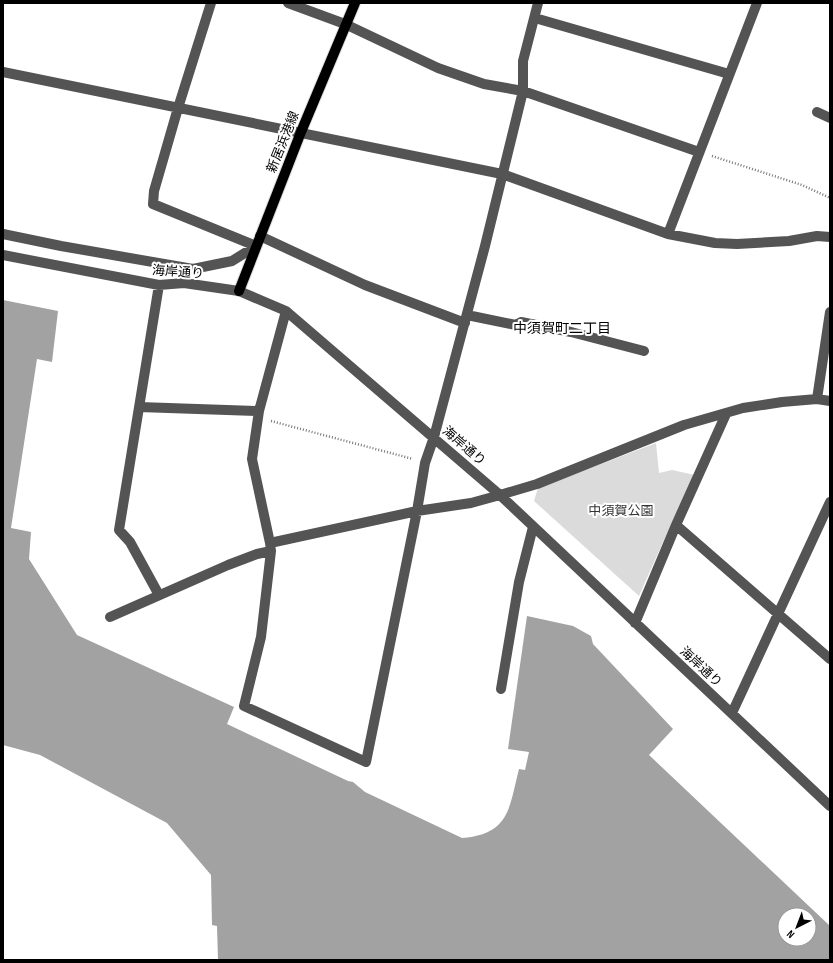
<svg xmlns="http://www.w3.org/2000/svg" width="833" height="963" font-family="'Sofia Sans Condensed','Noto Sans JP',sans-serif">
	<rect width="100%" height="100%" fill="#fff"/>
	<path fill="#dbdbdb" d="M656 443 659 473 672 470 695 475 671 524 639 596 534 501 538 488Z"/>
	<path fill="#a2a2a2" fill-rule="evenodd" d="M3 300 58 311 52 362 37 359 11 528 31 532 29 559 77 635 234 707 227 724 348 781 353 782 365 792 462 838C510 834 509 808 519 769L525 770 529 752 508 749 527 616 573 626 591 636 593 644 673 729 649 755 830 926V960H218L217 926 212 925 211 875 167 823 40 755 3 745ZM785 915H809V939H785Z"/>
	<g fill="none" stroke-linecap="round" stroke-linejoin="round">
		<g stroke="#dbdbdb" stroke-width="12">
			<path id="major" d="M239 291 301 132 355 3"/>
		</g>
		<path stroke="#767676" stroke-width="2.5" stroke-dasharray="1 2" stroke-linecap="butt" d="M712 156 802 185 830 198
			M271 421 413 459"/>
		<path stroke="#545454" stroke-width="10" d="M211 3 178 108 154 191 153 204 256 246
			M288 3 345 24 438 68 484 84 523 91 699 152
			M538 3 523 61V91L485 246 434 437 425 463 417 511 366 762 244 706 261 637 271 551 270 543 417 511 471 503 500 495 537 484 684 425 743 408 782 402 817 399 830 401
			M535 18 729 74
			M3 72 502 174 668 234 715 243 737 244 789 241 817 236 830 237
			M817 112 830 118
			M3 234 61 246 193 269 232 261 256 246
			M668 234 757 3
			M260 236 365 285 465 323
			M3 255 159 285 184 283 239 291 286 311 500 495 830 806
			M159 285 119 530 130 542 159 595
			M467 315 516 325 521 322 571 332 644 351
			M817 399 830 312
			M139 407 259 411
			M676 525 830 659
			M270 543 252 459 259 411 286 311
			M110 617 228 565 257 554 271 551
			M635 623 676 525 726 414
			M501 689 519 582 533 527
			M732 713 830 502"/>
		<use href="#major" stroke="#000" stroke-width="10"/>
	</g>
	<g text-anchor="middle" dominant-baseline="central" stroke-width="4" stroke-linejoin="round" paint-order="stroke">
		<g font-size="13" fill="#000" stroke="#fff">
			<text transform="translate(283 142) rotate(-68)">新居浜港線</text>
			<text transform="translate(178 272) rotate(4)">海岸通り</text>
			<text transform="translate(464 446) rotate(41)">海岸通り</text>
			<text transform="translate(701 667) rotate(43)">海岸通り</text>
		</g>
		<g font-size="13" fill="#323232" stroke="#fff">
			<text x="621" y="511">中須賀公園</text>
		</g>
		<g font-size="14" fill="#000" stroke="#fff">
			<text x="562" y="328">中須賀町二丁目</text>
		</g>
	</g>
	<rect width="833" height="963" fill="none" stroke="#000000" stroke-width="8"/>
	<g transform="translate(797 927) rotate(222)"><circle r="19" fill="#ffffff" stroke="#999999"/>
	<path d="M0-3L7 15L0 10L-7 15Z" fill="#000000"/>
	<text y="-6" font-size="11" font-weight="bold" text-anchor="middle" fill="#000000">N</text>
	</g>
</svg>
